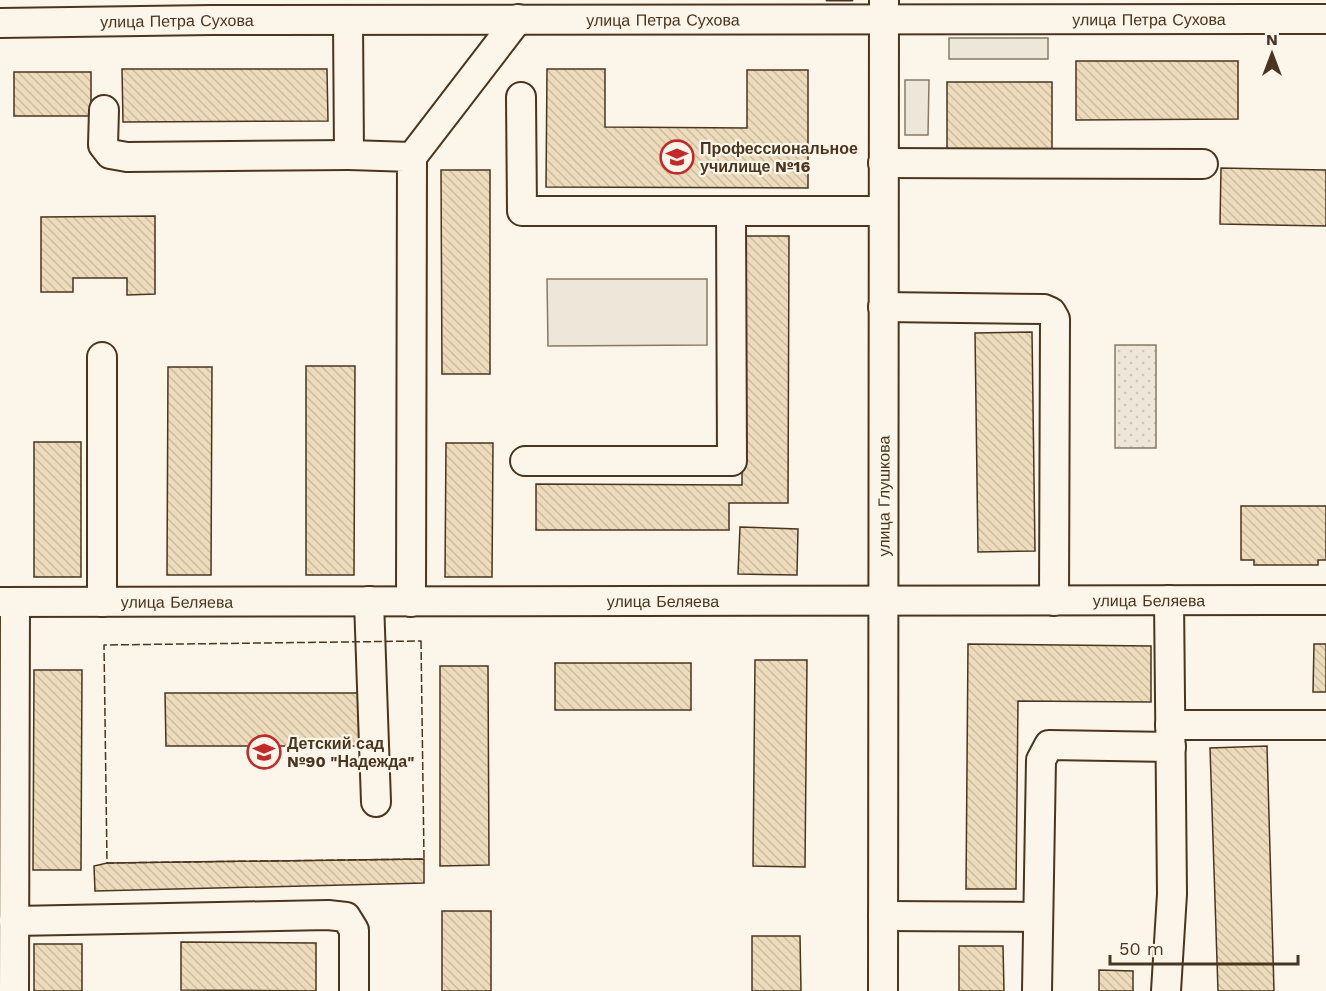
<svg xmlns="http://www.w3.org/2000/svg" width="1326" height="991" font-family="'Work Sans',sans-serif">
	<defs>
		<pattern id="grass-dots" width="8" height="8" patternUnits="userSpaceOnUse" patternTransform="scale(1.5)"><rect width="8" height="8" fill="#ede6d9"/><path d="M2 2h.1M6 6h.1" fill="none" stroke="#cdc6ba" stroke-width="1.8" stroke-linecap="round"/></pattern>
		<pattern id="building-back-hatch" width="6" height="6" patternUnits="userSpaceOnUse" patternTransform="scale(1.5)"><rect width="6" height="6" fill="#ecdcbc"/><path d="M-1 5l2 2M0 0l6 6M5-1l2 2" fill="none" stroke="#ccbda1"/></pattern>
	</defs>
	<rect width="100%" height="100%" fill="#fbf6e9"/>
	<path fill="url(#grass-dots)" stroke="#887966" stroke-width="1.5" d="M1115 345H1156V448H1115Z"/>
	<path fill="#ede6d9" stroke="#887966" stroke-width="1.5" d="M707 279V345L548 346 547 279Z"/>
	<path fill="#ede7d9" stroke="#887966" stroke-width="1.5" d="M949 38H1048V59H949Z
		M905 80H929L928 135H905Z"/>
	<path fill="url(#building-back-hatch)" stroke="#4a3520" stroke-width="1.5" d="M1076 61H1238V119L1076 120Z
		M122 69H327L328 121 123 122Z
		M547 69H605V127L747 128V70H808V188L546 187Z
		M14 72H91V116H14Z
		M947 82H1052V154H947Z
		M1221 168 1326 170V226L1220 224Z
		M441 170H490V374H442Z
		M155 216V294L127 295V278H73V292H41V217Z
		M743 236H789L788 503H729V530H536V484L742 485Z
		M1032 332 1035 551 978 552 975 333Z
		M306 366H355L354 575H306Z
		M168 367H212L211 575H167Z
		M34 442H81V577H34Z
		M446 443H493L492 577H445Z
		M1241 506H1326V560H1318V565H1254V560H1241Z
		M740 527 798 529 797 575 738 574Z
		M968 644 1151 646V702L1018 701 1016 889H966Z
		M1314 644H1326V692H1313Z
		M755 660H807L805 867 753 866Z
		M555 663H691V710H555Z
		M440 666H488L489 865 440 866Z
		M34 670H82L81 870H33Z
		M165 693H363V746H166Z
		M1267 746 1274 991H1218L1210 748Z
		M424 859V883L95 891 94 866 107 863Z
		M442 911H491V991H442Z
		M752 936H800L801 991H752Z
		M181 942 316 943V991L181 990Z
		M34 944H82V991H34Z
		M959 946H1003L1004 991H959Z
		M1099 970 1133 971V991H1099Z"/>
	<g fill="none" stroke-linecap="round" stroke-linejoin="round">
		<g stroke="#4a3520" stroke-width="32">
			<g id="minor">
				<path d="M348 21 349 155 412 157 411 602"/>
				<path id="s1" d="M0 23 211 20 1326 19"/>
				<path d="M521 97 522 211H883"/>
				<path d="M104 110 103 145 110 154 127 157 349 155"/>
				<path d="M412 157 518 19"/>
				<path d="M883 163 1203 164"/>
				<path d="M883 307 1044 309 1051 312 1055 319 1054 601"/>
				<path d="M102 357V602"/>
				<path d="M525 461H732L731 211"/>
				<path d="M369 601 376 802"/>
				<path id="s2" d="M0 602 1326 600"/>
				<path d="M1170 725H1326"/>
				<path d="M883 916 1038 917"/>
				<path d="M14 921 328 915 346 917 354 930V991"/>
				<path d="M14 991 15 602"/>
				<path id="s3" d="M883 991 884 0"/>
				<path d="M1037 991 1041 760 1049 745 1171 747"/>
				<path d="M1166 991 1172 894 1169 600"/>
			</g>
		</g>
		<use href="#minor" stroke="#fbf6e9" stroke-width="28"/>
		<path stroke="#4a3520" stroke-width="1.5" stroke-dasharray="8 3" stroke-linecap="butt" d="M421 641 424 859 107 863 104 645Z"/>
		<path stroke="#4a3520" stroke-width="3" d="M827 0H852"/>
	</g>
	<defs>
		<g id="school-ring" transform="scale(1.725)"><circle r="9.5" fill="#fbf6e9" stroke="#c62828" stroke-width="1.5"/><path d="M0-5L7-2L0 1L-7-2ZM-4 1L0 2.5L4 1V4Q0 6-4 4Z" fill="#c62828"/></g>
	</defs>
	<g fill-rule="evenodd">
		<use href="#school-ring" x="677" y="157"/>
		<use href="#school-ring" x="264" y="752"/>
	</g>
	<g text-anchor="middle" dominant-baseline="central" stroke-width="4.5" stroke-linejoin="round" paint-order="stroke">
		<g font-size="16" fill="#4a3520" stroke="#fbf6e9">
			<text stroke="none"><textPath href="#s1" startOffset="663">улица Петра Сухова</textPath></text>
			<text stroke="none"><textPath href="#s1" startOffset="1149">улица Петра Сухова</textPath></text>
			<text stroke="none"><textPath href="#s1" startOffset="177">улица Петра Сухова</textPath></text>
			<text stroke="none"><textPath href="#s3" startOffset="495">улица Глушкова</textPath></text>
			<text stroke="none"><textPath href="#s2" startOffset="1149">улица Беляева</textPath></text>
			<text stroke="none"><textPath href="#s2" startOffset="663">улица Беляева</textPath></text>
			<text stroke="none"><textPath href="#s2" startOffset="177">улица Беляева</textPath></text>
		</g>
		<g font-size="16" font-weight="bold" fill="#4a3520" stroke="#fbf6e9" text-anchor="start">
			<text x="700" y="148">Профессиональное<tspan x="700" dy="18">училище №16</tspan></text>
			<text x="287" y="743">Детский сад<tspan x="287" dy="18">№90 "Надежда"</tspan></text>
		</g>
	</g>
	<g transform="translate(1272 54)" stroke="#fbf6e9" stroke-width="4.5" paint-order="stroke">
	<path d="M0-4.5L10 22L0 15L-10 22Z" fill="#4a3520"/>
	<text y="-9" font-size="16" font-weight="bold" text-anchor="middle" fill="#4a3520">N</text>
	</g>
	<path d="M1110 955v9h188v-9" fill="none" stroke="#4a3520" stroke-width="3"/>
	<text x="1119" y="955" font-size="18" fill="#4a3520" stroke="#fbf6e9" stroke-width="4.5" paint-order="stroke">50 m</text>
</svg>
